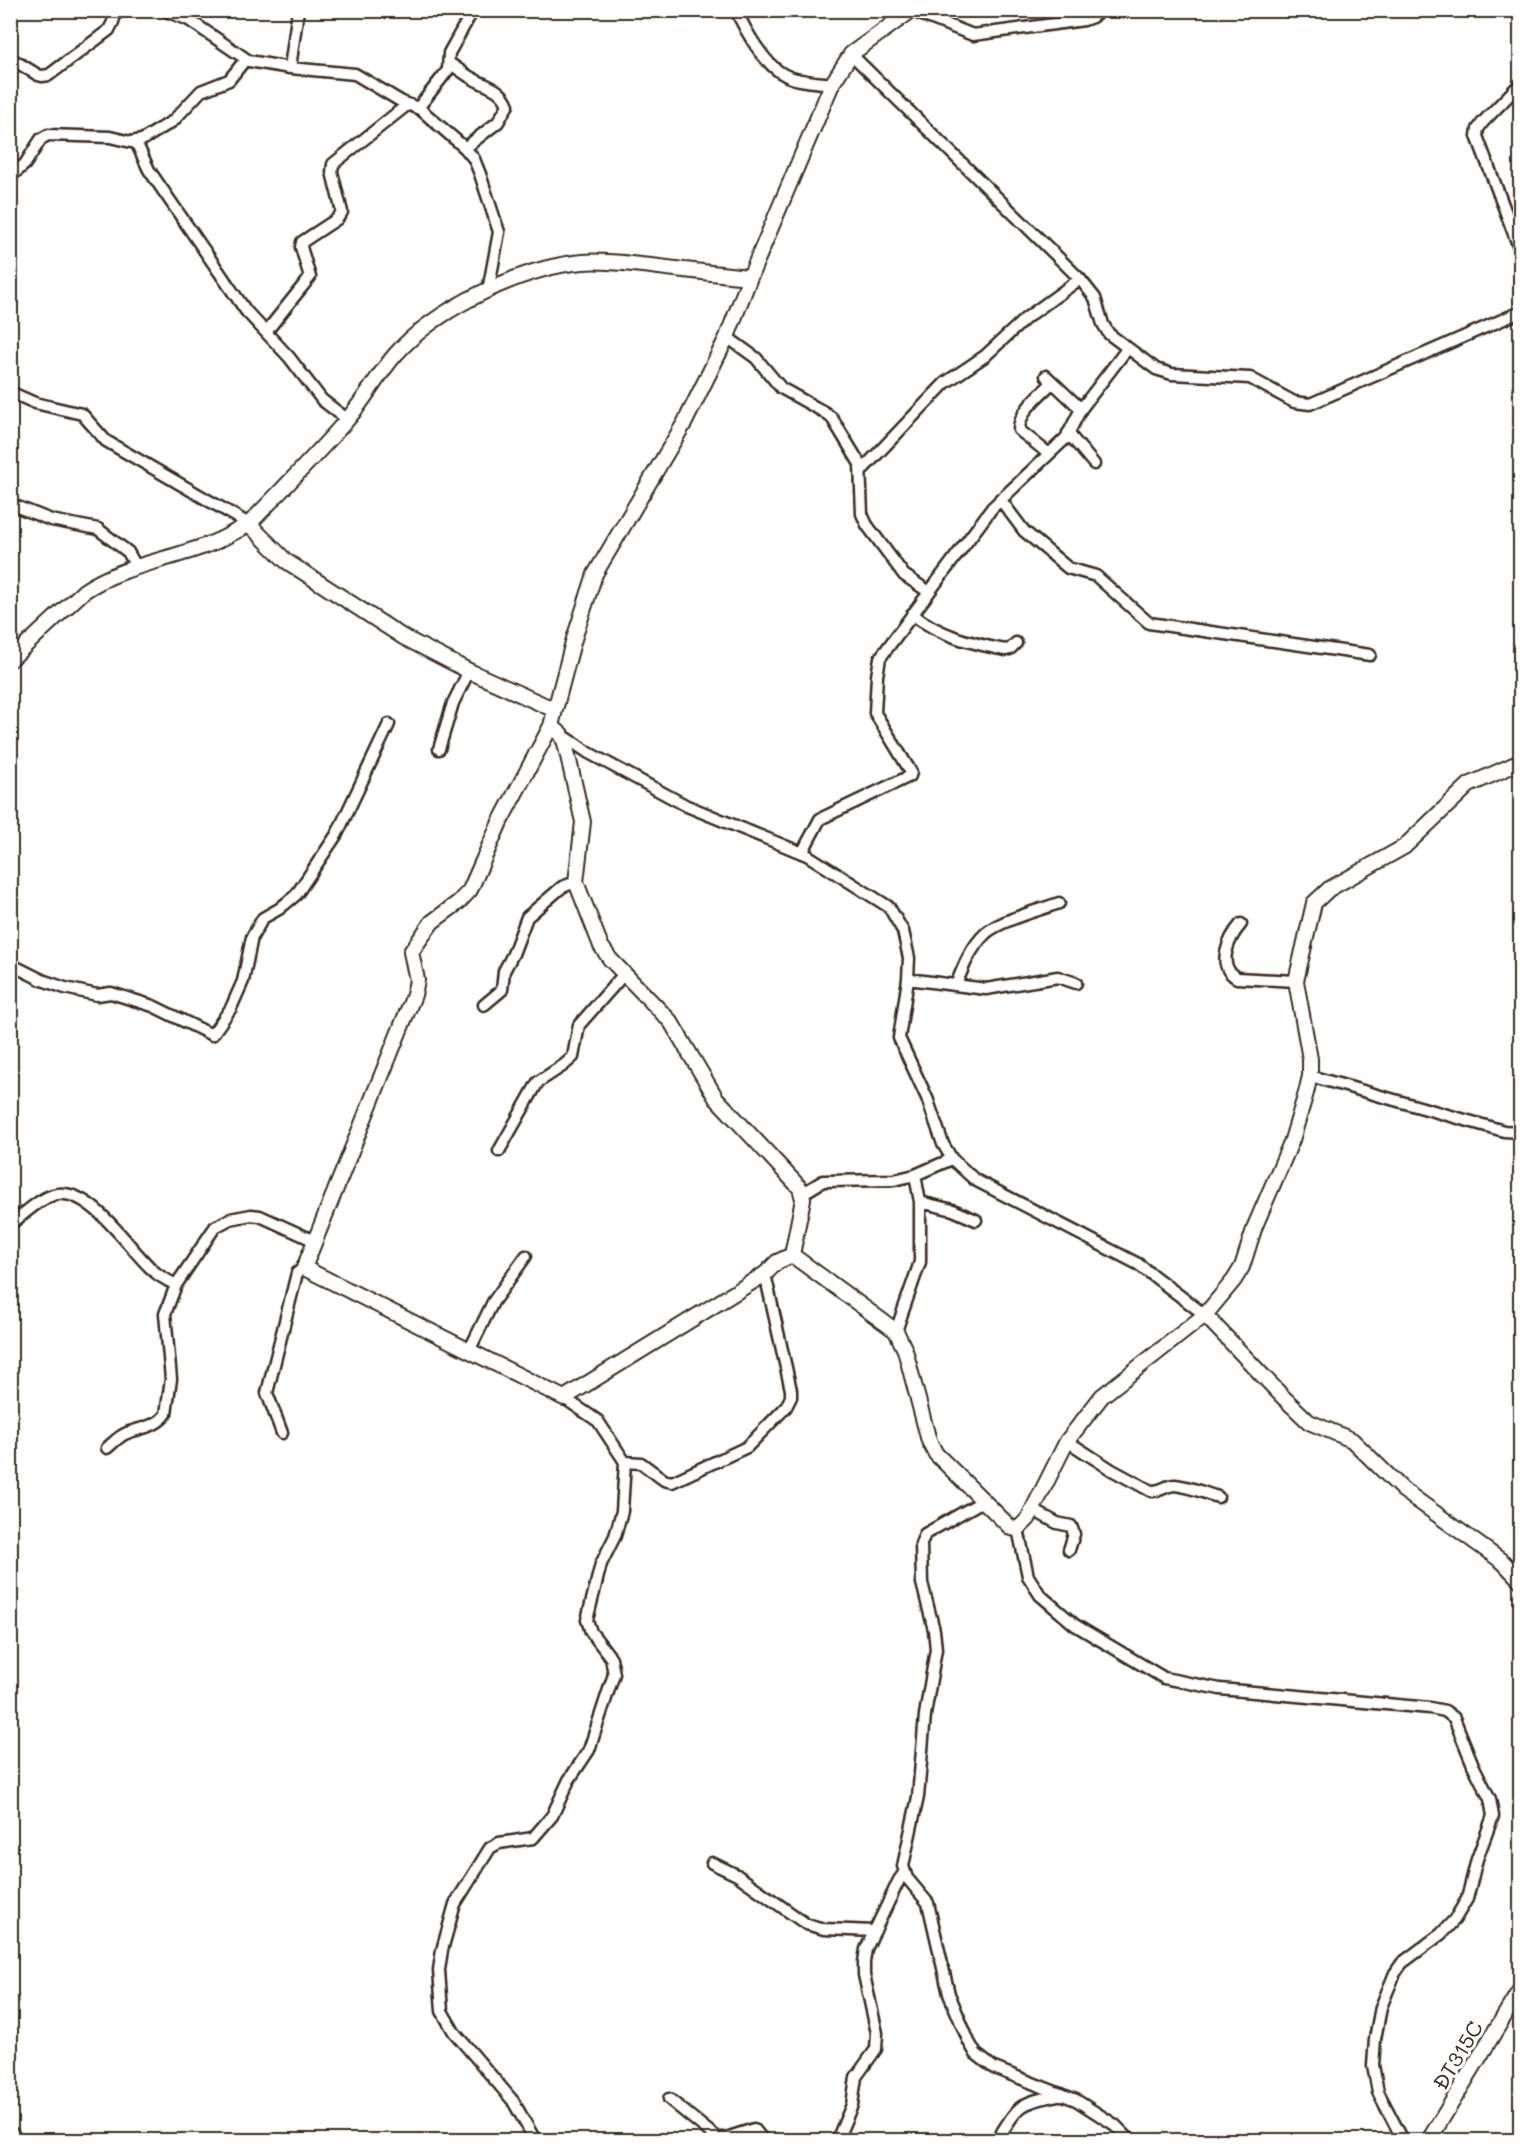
<svg xmlns="http://www.w3.org/2000/svg" width="1531" height="2151" font-family="Mali,sans-serif">
	<rect width="100%" height="100%" fill="#fff"/>
	<filter id="ink" filterUnits="userSpaceOnUse"><feTurbulence type="fractalNoise" baseFrequency=".0167" numOctaves="2"/><feDisplacementMap in="SourceGraphic" scale="12" xChannelSelector="R" yChannelSelector="G"/><feConvolveMatrix kernelMatrix="1 2 1 2 8 2 1 2 1" color-interpolation-filters="sRGB"/></filter>
	<g filter="url(#ink)">
		<g fill="none" stroke-linecap="round" stroke-linejoin="round">
			<g stroke="#3b2a1e" stroke-width="15">
				<path id="minor" d="M164 10 189 20 249 61 290 68 355 74 402 102 420 109 465 148 474 159 480 174 499 232 488 291
					M736 10C745 30 765 66 785 75 798 82 817 82 832 84
					M912 11 973 35 1084 20 1092 17 1101 10
					M851 54 1080 279 1095 298 1103 324 1109 334 1156 369 1172 374 1250 378 1294 402 1310 404 1520 312
					M10 58 38 75 42 76 49 75 109 30 113 22 116 10
					M449 63C456 67 463 73 470 77 484 86 501 87 508 105L498 122 465 148
					M290 68 298 10
					M1520 84 1483 122 1478 129 1477 136 1520 250
					M418 108 448 70 449 53 473 10
					M136 142 149 170 246 311 289 357 322 400 348 420
					M10 177 25 164 41 139 48 135 110 137 131 142 142 140 173 121 201 91 229 80 245 60
					M266 332 310 277 301 247 302 242 337 219 342 212 332 172 333 164 407 105
					M727 337 756 358 781 388 824 412 832 418 860 464 862 514 867 525 904 575 929 592
					M1046 376 1081 409
					M10 392 35 403 82 414 106 441 249 524
					M1068 433 1094 464
					M1049 454 1019 430C1019 411 1040 395 1052 383
					M862 470 945 383 985 356 1026 318 1080 279
					M1000 499 1024 531 1068 568 1096 576 1149 623 1370 655
					M10 504 51 520 98 529 128 552 137 568
					M912 614C940 636 971 643 1005 650L1010 649 1016 643
					M561 734 589 753 687 806 807 855 889 907 903 931 909 958 908 979 899 1038 927 1098 943 1144 952 1159 975 1180 1138 1264 1205 1315
					M439 749 453 703 469 671
					M802 853 820 819 910 776 911 772 875 713 877 676 880 658 992 508 1066 438 1081 409 1127 349
					M1241 924C1229 938 1215 966 1237 978L1296 981
					M10 964 42 980 65 988 97 995 111 993 153 1006 212 1035 231 1008 243 981 252 937 263 918 279 909 296 895 337 834 389 724
					M908 979 986 989 1058 977 1076 983
					M956 985C963 967 971 947 986 933 1001 920 1040 910 1059 903
					M484 1005 502 990 504 971 513 954 527 917 562 887 576 882
					M1310 1076 1504 1131 1520 1132
					M499 1151 538 1082 564 1065 573 1057 579 1025 624 974
					M802 1194 823 1181 894 1180 915 1175 952 1159
					M920 1202 953 1210 976 1220
					M10 1224C24 1215 37 1200 53 1195 91 1184 130 1252 156 1273 162 1278 169 1281 176 1285
					M896 1331 920 1262V1202L915 1175
					M469 1351 493 1302 526 1256
					M282 1433 267 1393 297 1273 304 1268
					M1067 1441 1112 1470 1151 1491C1161 1492 1166 1485 1175 1485 1188 1486 1204 1493 1218 1497
					M107 1448C113 1443 119 1436 127 1433 140 1428 157 1427 166 1414L171 1379 165 1314 176 1285 215 1227 230 1219 251 1215 260 1216 315 1241
					M625 1462 641 1463 664 1480 672 1482 747 1447 786 1407 791 1397V1390L765 1274
					M983 1501 925 1534 921 1544 922 1583 934 1630 936 1649 925 1715 918 1797 903 1866 907 1878 928 1903 949 1994 969 2042 976 2054 994 2068 1076 2100 1115 2125 1130 2140
					M1033 1510 1057 1523 1071 1526 1074 1534 1069 1550
					M1018 1529 1028 1576 1040 1595 1075 1625 1164 1678 1220 1689 1430 1708 1445 1711 1454 1718 1473 1765 1490 1799 1493 1816 1477 1859 1467 1899 1455 1919 1441 1934 1402 1963 1395 1973 1381 2007 1375 2039 1373 2065 1378 2092 1403 2140
					M712 1863 737 1875 806 1924 824 1929 875 1931
					M669 2099 717 2138H726L754 2129 763 2140
					M535 2140 513 2101 454 2032 442 2011 439 1970 442 1950 455 1904 490 1848 499 1843 533 1838 552 1816 569 1780 589 1750 614 1674 611 1658 591 1632 587 1620 601 1564 615 1536 622 1511 625 1462 598 1421 564 1398
					M837 2140 852 2105 856 2077 876 2049 877 2033 864 1975V1962L866 1949 899 1880 904 1873
					M997 2140C1021 2102 1018 2104 1062 2094"/>
			</g>
			<g stroke="#3b2a1e" stroke-width="18">
				<path id="tertiary" d="M912 10 851 54 832 84 750 277C717 274 684 270 651 266 629 264 605 260 583 262 522 267 435 309 395 355 377 376 364 401 346 421 315 456 282 490 249 524L286 561 403 637 469 671 555 710 551 726 500 822 470 890 459 902 432 922 411 952 417 980 414 995 304 1268 564 1398 765 1274 777 1262 792 1255 896 1331 905 1350 929 1441 936 1454 1011 1528 1018 1529 1028 1519 1067 1441 1102 1396 1205 1315 1282 1396 1309 1422 1352 1440 1403 1490 1503 1562 1520 1580
					M10 660 84 591C121 566 166 561 207 545 222 540 236 531 249 524
					M555 710 573 642 595 574 685 422 727 337 750 277
					M551 726 561 734 565 743 583 822 576 882 601 946 610 959 671 1022 716 1098 800 1188 803 1199 792 1255
					M1205 1315 1234 1280 1242 1267 1255 1226 1292 1140 1306 1093 1310 1076V1059L1296 981 1314 903 1329 889 1404 847 1469 785 1520 762
					M1429 2140 1520 1990"/>
			</g>
			<g stroke="#3b2a1e" stroke-width="22">
				<path id="trunk" d="M10 2136 13 2140"/>
			</g>
			<use href="#minor" stroke="#fff" stroke-width="10"/>
			<use href="#tertiary" stroke="#fff" stroke-width="14"/>
			<use href="#trunk" stroke="#fff" stroke-width="18"/>
		</g>
	</g>
	<g text-anchor="middle" dominant-baseline="central" stroke-width="6" stroke-linejoin="round" paint-order="stroke">
		<g font-size="21" fill="#3b2a1e" stroke="#fff">
			<text transform="translate(1457 2055) rotate(-59)">ĐT315C</text>
		</g>
	</g>
	<rect width="1531" height="2151" fill="none" stroke="#fff" stroke-width="36"/>
	<rect x="18" y="18" width="1495" height="2115" fill="none" stroke="#3b2a1e" stroke-width="2" filter="url(#ink)"/>
</svg>
